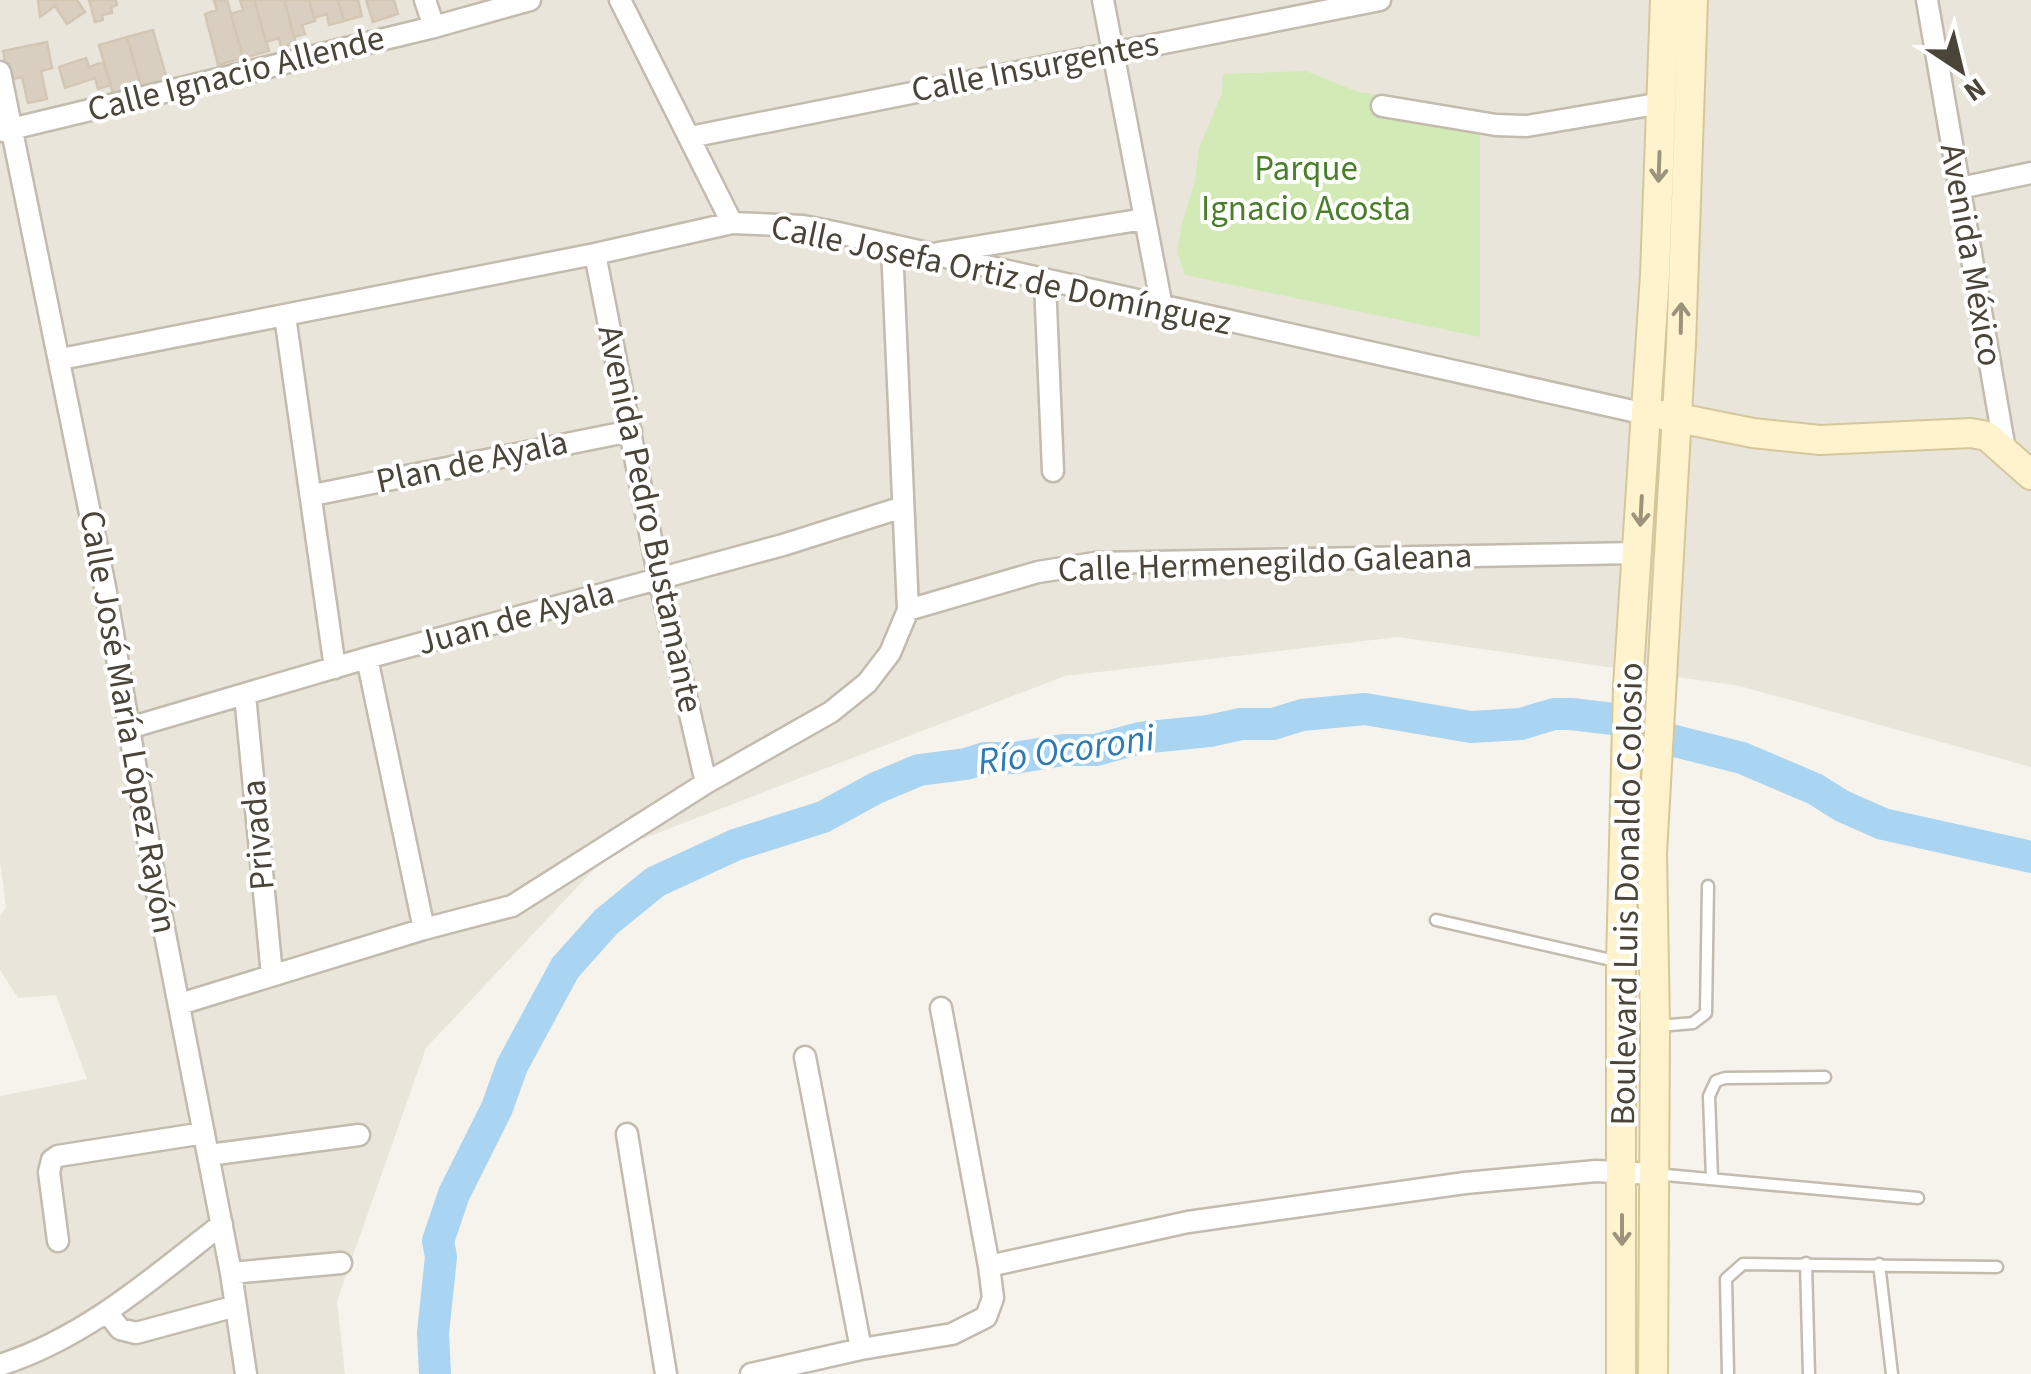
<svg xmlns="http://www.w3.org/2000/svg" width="2031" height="1374" font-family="'Source Sans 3',sans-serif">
	<rect width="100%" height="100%" fill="#f6f3ec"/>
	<path fill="#eae5da" d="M0 0H2031V767L1740 686 1398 637 1065 676 611 851 426 1048 337 1301 345 1374H0V1096L87 1079 56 995 18 998 0 970V916L6 907 0 861Z"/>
	<path fill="#d2eab5" d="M1306 71 1358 92 1480 110V337L1185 275 1177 252 1182 224 1195 180 1199 148 1222 93 1223 74Z"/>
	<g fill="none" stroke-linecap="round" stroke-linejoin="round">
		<path stroke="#a9d4f2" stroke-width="32" d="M435 1374 433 1333 441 1257 438 1241 454 1194 497 1108 512 1066 565 968 606 922 655 882 735 845 823 817 876 788 919 770 966 764 985 758H1015L1063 750H1096L1140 738 1209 731 1241 724H1273L1302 715 1365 709 1471 727 1521 724 1554 714H1571L1622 720 1663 738 1742 758 1815 789 1842 806 1883 824 2031 857"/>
	</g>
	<path fill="#d8cfc1" stroke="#d3c7b4" stroke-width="2.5" d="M38 0H77L85 12 67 24 55 6 40 17Z
		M89 0H116L117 5 111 7 112 13 102 15 103 20 95 22Z
		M227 0 243 58 218 65 205 14 217 10 214 1Z
		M240 0H254L269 51 243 58 231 14 243 10Z
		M254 0H284L296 43 281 47 279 38 266 42Z
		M284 0H309L315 21 302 25 305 34 294 37Z
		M309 0H338L344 21 329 25 327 14 314 18Z
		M338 0H358L362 16 344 21Z
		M366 0H394L398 14 373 22Z
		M153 30 167 79 141 86 127 37Z
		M127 37 141 86 113 94 99 45Z
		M47 42 52 68 41 71 47 99 28 103 22 77 9 80 3 51Z
		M86 58 89 67 103 62 111 85 98 89 95 78 65 88 59 67Z"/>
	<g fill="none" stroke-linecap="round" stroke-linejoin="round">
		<g stroke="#c2bbae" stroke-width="15">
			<path id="lane" d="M1436 920 1620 962
				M1659 1026 1693 1023 1706 1013 1708 886
				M1655 1174 1918 1198
				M1712 1178 1709 1096 1716 1081 1725 1078 1825 1077
				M1806 1263 1809 1374
				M1879 1264 1892 1374
				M1728 1374 1726 1279 1743 1264 1997 1267"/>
		</g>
		<g stroke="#c2bbae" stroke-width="25">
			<path id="street" d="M425 0 434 27
				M620 0 732 223
				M1103 0 1162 307
				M1927 0 2005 450
				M0 72 105 587 157 893 231 1273 246 1374
				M1382 106 1496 125 1527 126 1662 103
				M3 131 434 27 530 0
				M690 137 1380 0
				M1960 188 2031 173
				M892 247 908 610
				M938 253 1144 219
				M595 254 659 579 706 783
				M1045 282 1053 471
				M285 316 335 668
				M61 359 595 254 732 223 803 226 834 232 1646 414
				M313 495 631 431
				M367 658 424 929
				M245 695 272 975
				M129 728 367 658 783 545 903 507
				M180 1004 424 929 512 906 706 783 831 712 867 683 890 653 908 610 1038 572 1095 563 1638 553
				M805 1057 861 1349
				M627 1134 666 1374
				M209 1155 359 1135
				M58 1241 49 1172 52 1160 58 1156 204 1133
				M989 1266 1188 1222 1465 1183 1596 1171 1654 1174
				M231 1273 341 1263
				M107 1312 120 1329 136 1333 236 1306
				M0 1365C85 1338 153 1278 222 1224
				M751 1374 861 1349 952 1334 986 1317 993 1298 989 1266 941 1008"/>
		</g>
		<g stroke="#d6c79b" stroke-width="32">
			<path id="secondary" d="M1663 415 1753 433 1820 440 1971 433 1987 436 2031 475
				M1621 1374V962L1628 686 1655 275 1665 0
				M1653 1374 1655 1026 1652 853 1681 344 1693 0"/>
		</g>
		<use href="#lane" stroke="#fff" stroke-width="10"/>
		<use href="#street" stroke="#fff" stroke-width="20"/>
		<use href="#secondary" stroke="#fff3cd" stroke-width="28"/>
	</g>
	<defs><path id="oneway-shaft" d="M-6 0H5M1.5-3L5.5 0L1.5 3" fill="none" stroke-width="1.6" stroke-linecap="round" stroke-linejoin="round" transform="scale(2.5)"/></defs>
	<g stroke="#9c937c">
		<use href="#oneway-shaft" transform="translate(1659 167) rotate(92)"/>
		<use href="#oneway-shaft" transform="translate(1681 318) rotate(-89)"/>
		<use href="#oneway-shaft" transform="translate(1641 511) rotate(93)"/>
		<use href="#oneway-shaft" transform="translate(1622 1230) rotate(90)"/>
	</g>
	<g text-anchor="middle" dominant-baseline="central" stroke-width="8" stroke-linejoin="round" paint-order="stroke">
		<g font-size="35" fill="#4b4439" stroke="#fff">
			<text transform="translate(1035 67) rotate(-11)">Calle Insurgentes</text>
			<text transform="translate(236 74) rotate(-14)">Calle Ignacio Allende</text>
			<text transform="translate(1971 255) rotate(80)">Avenida México</text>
			<text transform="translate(1001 275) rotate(12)">Calle Josefa Ortiz de Domínguez</text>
			<text transform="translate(472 462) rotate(-12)">Plan de Ayala</text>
			<text transform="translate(650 519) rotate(78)">Avenida Pedro Bustamante</text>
			<text transform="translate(1265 563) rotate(-2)">Calle Hermenegildo Galeana</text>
			<text transform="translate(516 618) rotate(-15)">Juan de Ayala</text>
			<text transform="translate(128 722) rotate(80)">Calle José María López Rayón</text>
			<text transform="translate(258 835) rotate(-95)">Privada</text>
			<text transform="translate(1627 894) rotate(-89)">Boulevard Luis Donaldo Colosio</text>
		</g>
		<g font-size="35" fill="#4a7f2a" stroke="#fff">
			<text x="1306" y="169">Parque<tspan x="1306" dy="40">Ignacio Acosta</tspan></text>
		</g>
		<g font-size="38" font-style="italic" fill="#2e7ab2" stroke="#fff">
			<text transform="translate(1066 750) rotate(-8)">Río Ocoroni</text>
		</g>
	</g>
	<g transform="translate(1961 70) rotate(145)" stroke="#ffffff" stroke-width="8" paint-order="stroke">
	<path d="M0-8L18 38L0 25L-18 38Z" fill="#4b4439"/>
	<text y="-15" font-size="28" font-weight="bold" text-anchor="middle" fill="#4b4439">N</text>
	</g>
</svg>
